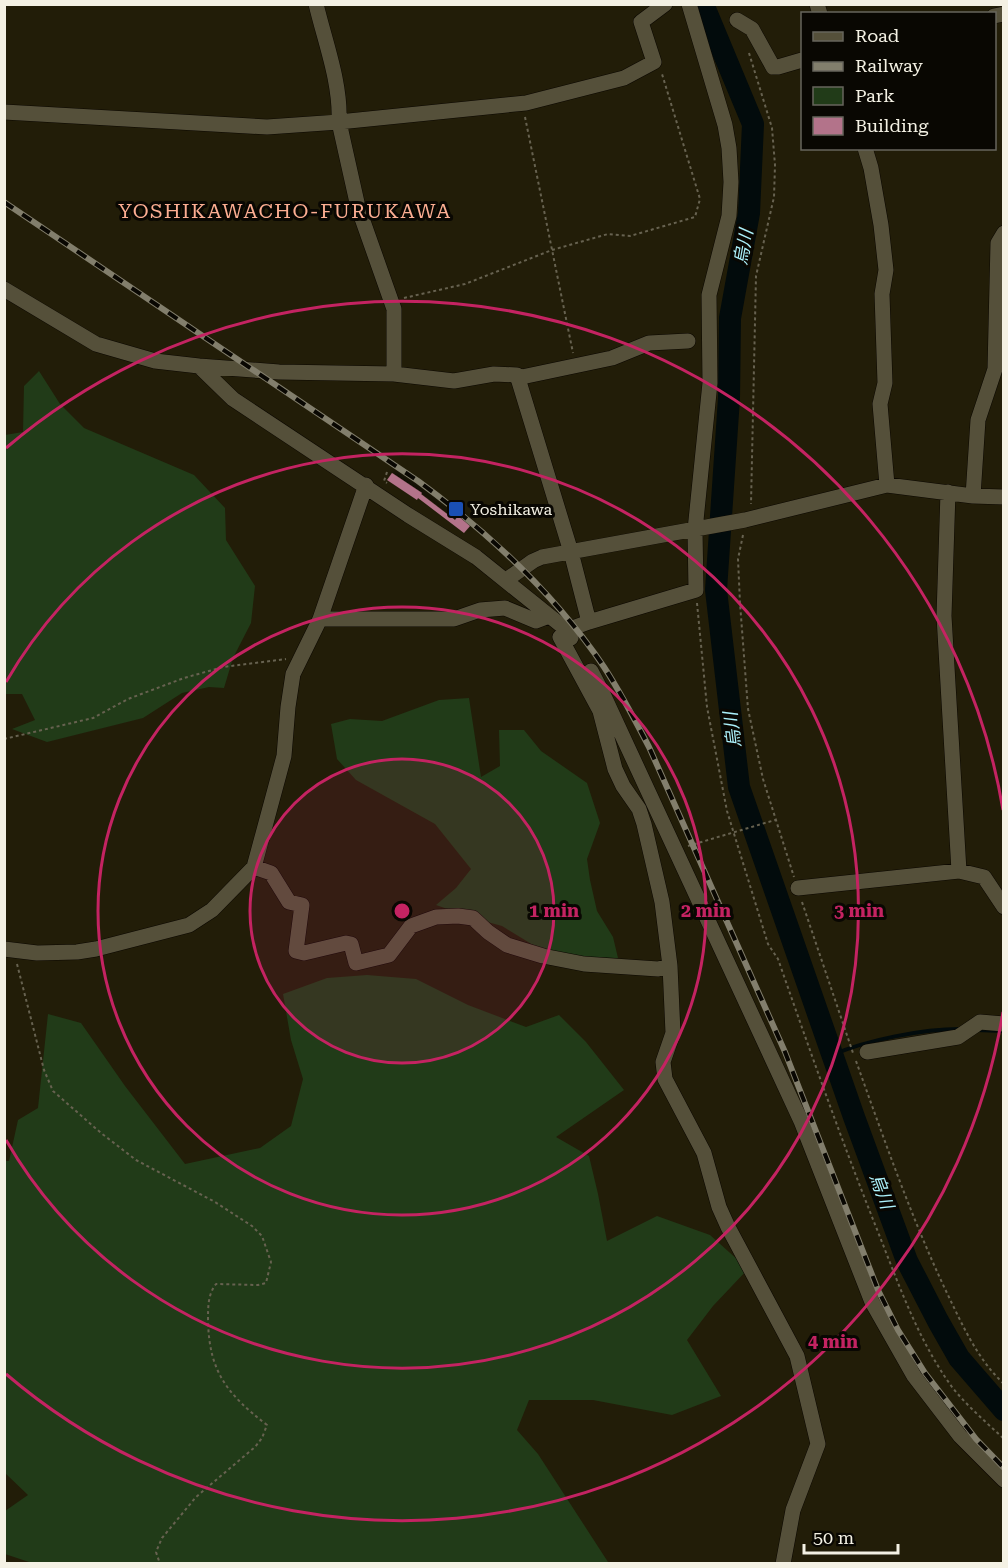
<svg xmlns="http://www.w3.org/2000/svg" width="1008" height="1568" font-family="'Roboto Serif','Noto Sans JP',serif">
	<defs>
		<filter id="shadow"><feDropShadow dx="3.5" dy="-3.5" stdDeviation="3" flood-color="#0009"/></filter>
	</defs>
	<rect width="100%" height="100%" fill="#221d08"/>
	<path fill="#213b18" d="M39 371 60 404 84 428 194 475 225 508 226 540 255 586 251 623 233 658 224 688 209 687 182 693 143 718 47 742 12 729 35 720 22 694H4L5 435 23 432 24 386Z
		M469 698 481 777 500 766 499 730H524L541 751 587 783 600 823 587 859 590 880 597 911 613 937 618 958 580 957 538 948 502 926 473 918 436 905 456 888 471 869 435 824 356 780 337 759 331 724 350 719 382 721 439 700Z
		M367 975 416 979 468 1005 526 1027 559 1015 586 1042 624 1090 556 1137 589 1156 598 1194 607 1241 657 1216 710 1235 748 1269 713 1306 687 1340 721 1396 672 1415 593 1400H529L517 1430 538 1454 608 1562 606 1563 35 1564 5 1554V1511L28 1495 5 1473V1161H9L18 1120 38 1108 48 1014 81 1023 125 1086 185 1164 260 1148 291 1126 303 1079 291 1040 283 994 327 978Z"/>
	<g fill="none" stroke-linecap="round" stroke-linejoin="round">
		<path stroke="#020b0c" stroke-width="4" d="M977 1030 1003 1031
			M832 1055C867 1040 922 1029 961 1029"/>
		<path stroke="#020b0c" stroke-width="22" d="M703 4 753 124 749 213 730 318 729 398 716 590 739 787 854 1117 907 1261 938 1321 959 1358 1004 1410"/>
	</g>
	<path fill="#b3738a" filter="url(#shadow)" d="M392 473 422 493 421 494 455 520 458 516 470 526 464 533 418 498 417 500 387 480Z"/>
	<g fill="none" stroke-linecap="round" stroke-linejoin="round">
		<g stroke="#0b0700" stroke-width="16">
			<path id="minor" d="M316 4C325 42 341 83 339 122L358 207 394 309V374
				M689 4 725 125 729 148 731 182 729 216 709 295 710 383 695 530 696 590 589 622 567 630 560 637 600 711 615 769 623 786 639 809 644 824 662 902 670 966 673 1033 663 1062 665 1079 704 1153 719 1207 728 1227 797 1356 818 1444 793 1510 783 1564
				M817 4 820 14
				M994 16 1004 14
				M737 20 752 29 773 67H778L802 60
				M4 112 267 127 339 122 526 103 624 78 654 62 641 22 665 4
				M865 148 871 168 881 225 886 270 882 294 885 383 880 404 887 485
				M4 289 96 344 155 361 199 366 233 399 408 515 476 557 567 630 571 638
				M199 366 279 372 394 374 454 381 494 374 517 375 571 552 589 622
				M517 378 612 358 649 343 688 341
				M948 492 944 616 959 871
				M973 496 978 420 995 369 998 243 1004 233
				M506 580 533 561 542 557 745 520 887 485 973 496 1004 497
				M320 619H454L480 610 505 608 536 621 549 616
				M591 671 603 694 801 1121 872 1302 914 1376 960 1436 1004 1480
				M254 867 271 873 289 902 302 905 296 951 304 953 346 943 351 944 356 963 389 955 411 926 436 917 458 916 473 918 488 932 507 945 543 956 584 964 658 969 670 966
				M798 888 959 871 984 877 1004 907
				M4 949 37 953 77 952 96 949 189 925 212 910 254 867 284 756 288 707 293 674 320 619 366 485
				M867 1052 958 1037 980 1022 1004 1024"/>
		</g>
		<path stroke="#676250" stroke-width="2" stroke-dasharray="3 3" stroke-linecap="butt" d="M749 53 772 128 775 165 774 197 756 276 751 504
			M525 117 573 353
			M404 298 465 284 552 250 608 234 630 236 695 217 700 199 662 74
			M387 472 384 481 387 483
			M743 535 738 559 740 603 748 709 763 779 794 877
			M697 603 707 707 727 811 768 944 778 959C810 1051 842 1142 878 1232 899 1285 918 1340 952 1387 967 1406 986 1422 1004 1439
			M4 739 93 718 128 699 184 678 223 667 286 659
			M688 846 775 820
			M802 902 853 1053
			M17 964 44 1070 53 1091 101 1133 136 1160 215 1202 252 1226 262 1236 271 1262 266 1283 258 1285 216 1284C208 1294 208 1307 208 1320 209 1372 227 1394 267 1425L262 1438 255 1447 196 1497 162 1538 156 1552 160 1564
			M856 1061C884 1139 911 1217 946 1291 962 1324 977 1359 1004 1384"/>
		<use href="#minor" stroke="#55503a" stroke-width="15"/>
		<g stroke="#827e6c" stroke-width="6">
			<path id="rail" d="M4 202 418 481C489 533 554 593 604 667 621 693 635 720 649 747L785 1052 878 1290 898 1330 925 1373 976 1439 1004 1468"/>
		</g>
		<use href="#rail" stroke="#090702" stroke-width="4" stroke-dasharray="11" stroke-linecap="butt"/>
	</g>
	<circle cx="402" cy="911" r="152" fill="#c42362" fill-opacity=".12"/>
	<g fill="none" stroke="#c42362" stroke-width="3">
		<circle cx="402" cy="911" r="152"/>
		<circle cx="402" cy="911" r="304"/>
		<path d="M6 682A457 457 0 1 1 6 1140"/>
		<path d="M1003 1012A609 609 0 0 1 6 1374M6 448A609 609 0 0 1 1003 810"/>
	</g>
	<rect fill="#1a4fb4" stroke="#090702" stroke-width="2" x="448" y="501" width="16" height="16" rx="3"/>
	<g text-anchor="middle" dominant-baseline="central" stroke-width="6" stroke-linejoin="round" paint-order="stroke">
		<g font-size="16" fill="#f4f1e4" stroke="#090702" text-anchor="start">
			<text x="470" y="509">Yoshikawa</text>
		</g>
		<g font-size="18" font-style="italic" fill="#acf1fb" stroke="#090702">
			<text transform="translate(743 247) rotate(-80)">烏川</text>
			<text transform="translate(732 730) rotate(-97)">烏川</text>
			<text transform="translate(882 1191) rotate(70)">烏川</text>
		</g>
		<g font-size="20" letter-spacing="1.5" fill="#fcae92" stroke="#090702">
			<text x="285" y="211">YOSHIKAWACHO-FURUKAWA</text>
		</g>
	</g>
	<circle cx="402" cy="911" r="9" fill="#c42362" stroke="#090702" stroke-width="3"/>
	<g font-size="18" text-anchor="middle" font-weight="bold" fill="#c42362" stroke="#090702" stroke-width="6" stroke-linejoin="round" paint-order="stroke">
		<text x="554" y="917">1 min</text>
		<text x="706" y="917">2 min</text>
		<text x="859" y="917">3 min</text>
		<text x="833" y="1348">4 min</text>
	</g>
	<rect width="1008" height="1568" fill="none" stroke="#f4f1e4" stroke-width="12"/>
	<rect x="801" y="12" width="195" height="138" fill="#090702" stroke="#67655c" stroke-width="1.5"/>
	<rect x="813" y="32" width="30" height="9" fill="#55503a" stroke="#67655c" stroke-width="1.5"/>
	<text x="855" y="42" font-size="18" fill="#f4f1e4">Road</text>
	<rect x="813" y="62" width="30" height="9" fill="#827e6c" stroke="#67655c" stroke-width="1.5"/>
	<text x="855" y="72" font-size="18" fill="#f4f1e4">Railway</text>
	<rect x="813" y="87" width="30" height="18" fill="#213b18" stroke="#67655c" stroke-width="1.5"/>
	<text x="855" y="102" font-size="18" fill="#f4f1e4">Park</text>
	<rect x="813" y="117" width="30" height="18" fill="#b3738a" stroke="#67655c" stroke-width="1.5"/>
	<text x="855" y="132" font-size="18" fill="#f4f1e4">Building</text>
	<path d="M804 1544v9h94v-9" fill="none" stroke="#f4f1e4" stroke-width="3"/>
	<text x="813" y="1544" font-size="18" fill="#f4f1e4" stroke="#090702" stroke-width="4.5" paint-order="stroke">50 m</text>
</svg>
